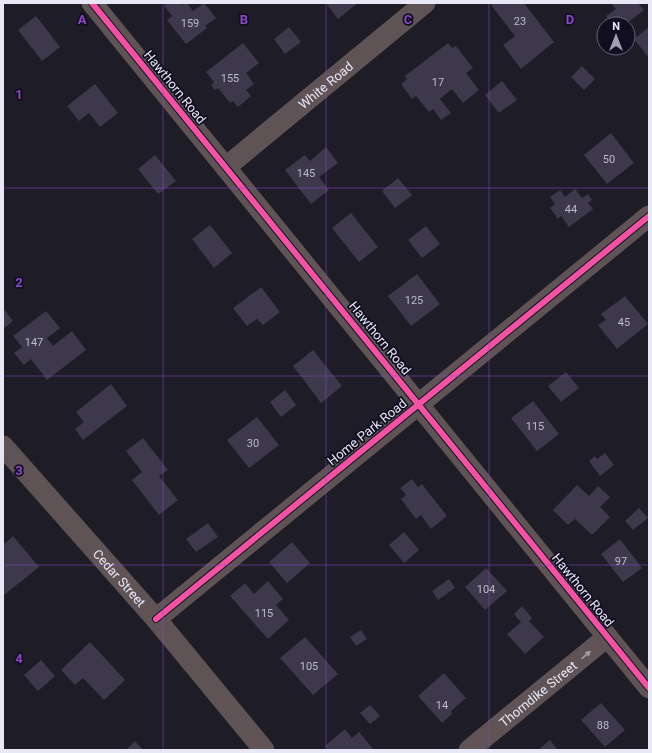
<svg xmlns="http://www.w3.org/2000/svg" width="652" height="753" font-family="Roboto,sans-serif">
	<rect width="100%" height="100%" fill="#1e1c27"/>
	<path fill="#3d384b" d="M168 3H180L182 5 187 3 193 11 204 3 216 18 205 26 207 28 186 44 167 20 172 16 164 6Z
		M326 3H358L338 19Z
		M494 3H524L554 42 521 69 503 45 515 36 491 5Z
		M611 3H638L644 10 626 24H613L606 16 616 9Z
		M36 16 60 47 42 61 18 30Z
		M289 27 301 42 285 54 274 39Z
		M649 27V58L634 39Z
		M243 43 259 63 246 73 254 84 246 90 251 96 238 107 233 101 230 103 218 88 215 90 211 85 214 82 206 72Z
		M448 43 452 48 456 46 473 68 466 73 479 90 463 103 452 89 440 99 451 113 441 120 433 109 429 112 416 96 412 99 401 84 407 79 405 76Z
		M582 66 595 79 584 90 571 77Z
		M502 81 517 100 499 113 485 95Z
		M95 84 118 113 100 127 89 113 79 121 67 106Z
		M611 133 634 163 607 184 584 155Z
		M326 147 338 163 319 177 329 190 311 204 285 170 305 155 310 161Z
		M155 155 176 181 158 194 138 169Z
		M398 178 412 195 395 208 382 191Z
		M575 189 582 198 588 194 592 200 588 203 593 209 569 227 561 216 558 219 550 208 555 204 550 197 560 190 565 197Z
		M351 213 378 247 359 262 332 228Z
		M210 225 232 253 214 268 192 239Z
		M426 226 440 244 422 258 408 240Z
		M417 274 440 304 411 326 388 296Z
		M261 287 280 312 263 325 257 319 247 326 233 308Z
		M625 296 648 324 617 349 598 325 606 320 601 314Z
		M3 308 13 321 3 329Z
		M46 311 60 328 47 338 53 346 72 331 86 350 47 380 31 359 24 365 14 353 22 347 13 336Z
		M313 350 342 386 321 403 293 366Z
		M566 372 579 388 561 402 548 386Z
		M111 384 127 406 83 440 75 429 84 422 76 412Z
		M285 390 296 405 281 417 270 402Z
		M533 401 559 434 537 451 511 418Z
		M257 417 279 445 249 468 227 440Z
		M143 438 168 470 159 476 178 500 159 515 132 480 142 472 126 451Z
		M605 453 614 465 600 476 589 461 595 456 597 459Z
		M412 479 418 487 422 484 447 516 431 529 421 515 416 519 401 499 406 495 400 488Z
		M577 485 589 496 598 486 610 497 600 507 610 517 592 535 575 519 568 525 553 510Z
		M639 508 648 518 633 530 625 521Z
		M208 523 218 537 196 552 186 539Z
		M404 532 419 550 404 563 389 545Z
		M13 536 39 567 4 595 3 545Z
		M620 539 642 568 623 582 601 554Z
		M292 542 310 563 287 583 269 562Z
		M486 568 507 591 485 610 465 587Z
		M449 579 455 588 438 600 432 591Z
		M268 581 283 599 276 605 289 620 268 639 230 596 245 583 254 594Z
		M522 606 532 618 529 621 544 637 525 654 507 634 521 622 514 614Z
		M361 630 367 639 356 646 350 637Z
		M305 637 338 674 313 695 280 658Z
		M90 642 125 680 104 700 83 678 75 685 61 670Z
		M41 660 55 676 38 691 24 675Z
		M444 673 466 698 451 711 452 714 442 723 418 696Z
		M601 703 625 730 605 747 581 720Z
		M370 705 380 716 370 724 360 713Z
		M345 729 352 738 359 732 374 750H328L325 746Z
		M550 740 558 750H538Z
		M135 741 143 750H126Z"/>
	<g fill="none" stroke-linecap="round" stroke-linejoin="round">
		<g stroke="#5f5356" stroke-width="21">
			<path d="M92 3 649 688"/>
			<path id="s1" d="M226 167 425 3"/>
			<path id="s2" d="M3 446 156 619 264 750"/>
			<path d="M156 619 649 216"/>
			<path id="s3" d="M469 750 607 637"/>
		</g>
		<g stroke="#120e22" stroke-width="8">
			<path id="cycleway" d="M92 3 649 688
				M156 619 649 216"/>
		</g>
		<use href="#cycleway" stroke="#f153a3" stroke-width="6"/>
	</g>
	<defs><path id="oneway-solid" d="M-6-.8H1V-3.2L6.5 0L1 3.2V.8H-6Z"/></defs>
	<use fill="#a49da6" href="#oneway-solid" transform="translate(586 655) rotate(-40)"/>
	<path fill="none" stroke="#8b48c7" stroke-width="1" stroke-opacity="0.55" d="M163 3V750M326 3V750M489 3V750M3 188H649M3 376H649M3 565H649"/>
	<g text-anchor="middle" dominant-baseline="central" stroke-width="3.5" stroke-linejoin="round" paint-order="stroke">
		<g font-size="11" fill="#bdbbcb">
			<text x="520" y="21">23</text>
			<text x="190" y="23">159</text>
			<text x="230" y="78">155</text>
			<text x="438" y="82">17</text>
			<text x="609" y="159">50</text>
			<text x="306" y="173">145</text>
			<text x="571" y="209">44</text>
			<text x="414" y="300">125</text>
			<text x="624" y="322">45</text>
			<text x="34" y="342">147</text>
			<text x="535" y="426">115</text>
			<text x="253" y="443">30</text>
			<text x="621" y="561">97</text>
			<text x="486" y="589">104</text>
			<text x="264" y="613">115</text>
			<text x="309" y="666">105</text>
			<text x="442" y="705">14</text>
			<text x="603" y="725">88</text>
		</g>
		<g font-size="13" fill="#e8e7f6" stroke="#120e22">
			<text stroke="none"><textPath href="#s1" startOffset="129">White Road</textPath></text>
			<text transform="translate(175 87) rotate(51)">Hawthorn Road</text>
			<text transform="translate(380 338) rotate(51)">Hawthorn Road</text>
			<text transform="translate(367 432) rotate(-39)">Home Park Road</text>
			<text stroke="none"><textPath href="#s2" startOffset="176">Cedar Street</textPath></text>
			<text transform="translate(583 590) rotate(51)">Hawthorn Road</text>
			<text stroke="none"><textPath href="#s3" startOffset="89">Thorndike Street</textPath></text>
		</g>
	</g>
	<g font-size="13" text-anchor="middle" font-weight="bold" fill="#8b48c7" stroke="#120e22" stroke-width="3.5" stroke-linejoin="round" paint-order="stroke">
		<text x="82" y="24">A</text>
		<text x="244" y="24">B</text>
		<text x="408" y="24">C</text>
		<text x="570" y="24">D</text>
		<text x="19" y="99">1</text>
		<text x="19" y="287">2</text>
		<text x="19" y="475">3</text>
		<text x="19" y="663">4</text>
	</g>
	<rect width="652" height="753" fill="none" stroke="#e8e7f6" stroke-width="8"/>
	<g transform="translate(616 36)"><circle r="19" fill="#120e22" stroke="#686577"/>
	<path d="M0-3L7 15L0 10L-7 15Z" fill="#a1a0ae"/>
	<text y="-6" font-size="11" font-weight="bold" text-anchor="middle" fill="#e8e7f6">N</text>
	</g>
</svg>
